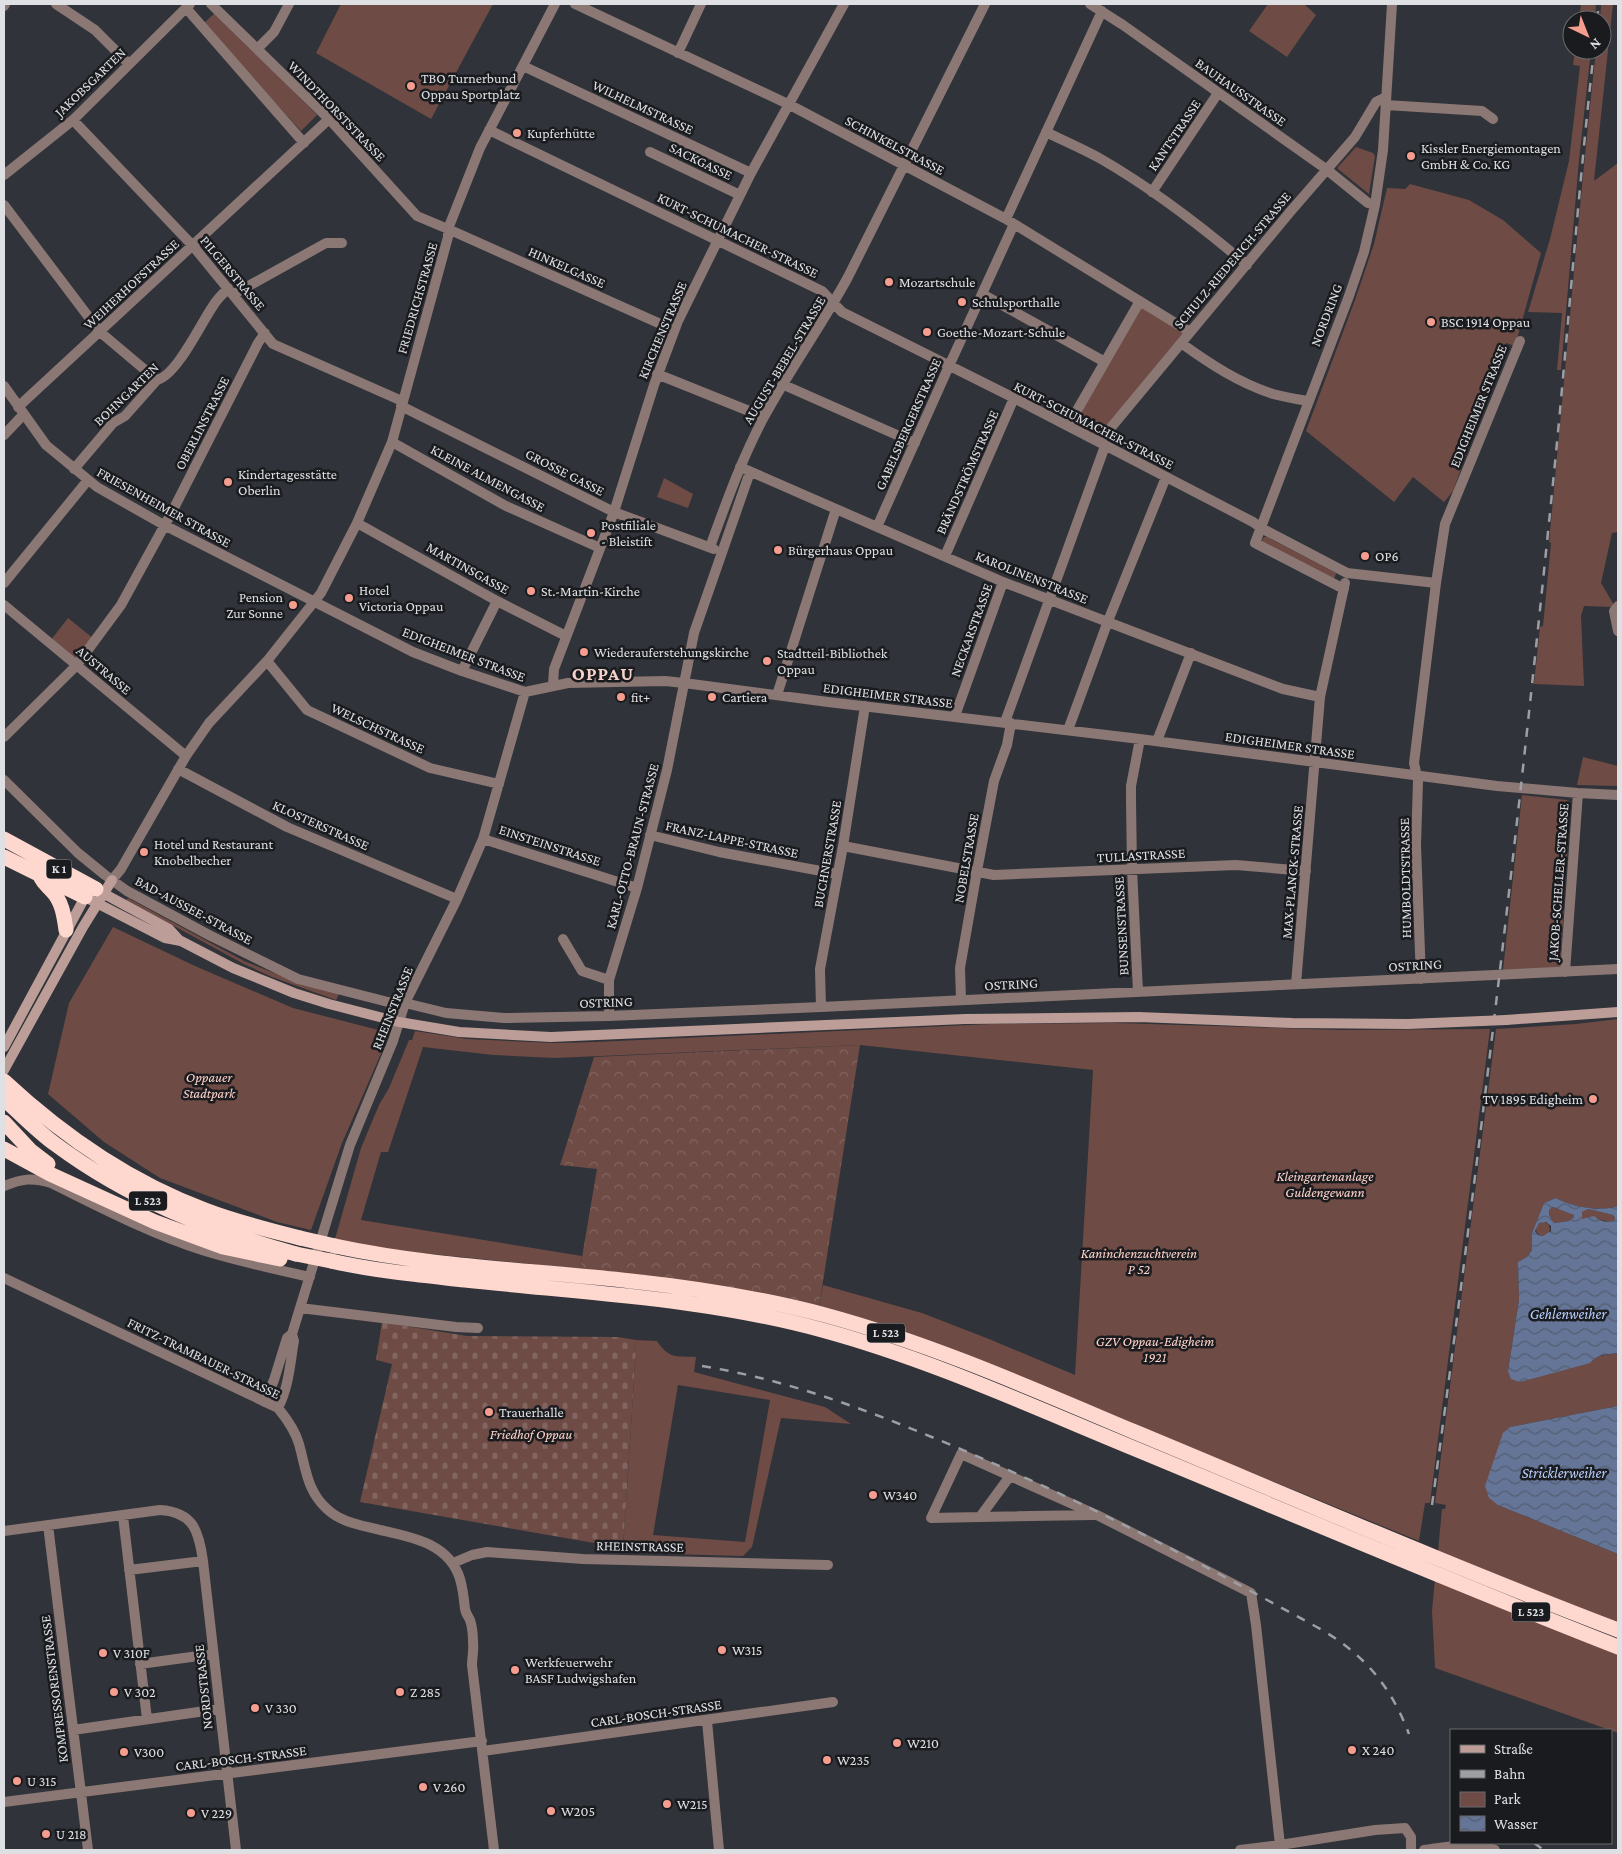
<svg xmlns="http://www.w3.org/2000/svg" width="1622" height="1854" font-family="'Crimson Pro',serif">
	<defs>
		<pattern id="forest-crowns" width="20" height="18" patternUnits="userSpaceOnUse" patternTransform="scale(1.25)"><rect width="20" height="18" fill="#6e4b45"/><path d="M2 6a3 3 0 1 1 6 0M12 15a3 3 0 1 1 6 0" fill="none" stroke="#826560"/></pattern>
		<pattern id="cemetery-stones" width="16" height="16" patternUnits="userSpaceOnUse" patternTransform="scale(1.25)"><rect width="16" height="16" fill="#6e4b45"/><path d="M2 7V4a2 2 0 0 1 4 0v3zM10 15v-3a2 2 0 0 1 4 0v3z" fill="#826560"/></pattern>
		<pattern id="water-waves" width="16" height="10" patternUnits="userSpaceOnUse" patternTransform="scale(1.25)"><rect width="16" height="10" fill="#647597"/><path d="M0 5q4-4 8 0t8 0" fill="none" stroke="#555e72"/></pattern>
	</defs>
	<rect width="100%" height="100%" fill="#303339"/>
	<path fill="#6e4b45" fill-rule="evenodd" d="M341 4H493L431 119 316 53Z
		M1268 4H1304L1316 15 1287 57 1249 31Z
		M1581 4H1596L1595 20H1579Z
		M1601 4H1613L1594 181 1618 163V532L1612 533 1601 583 1614 605 1612 607 1584 606 1581 616 1584 686 1534 684 1540 627 1543 626 1551 543 1549 542C1565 378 1578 214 1596 50H1602V20H1600Z
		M216 12 317 115 301 131 203 24Z
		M1575 50H1591L1579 160 1561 370H1557L1562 313 1528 312 1550 239 1569 161 1580 66 1573 65Z
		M1356 147 1373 153 1375 156 1369 194 1338 169V167Z
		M1410 184 1469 200 1503 220 1541 253 1515 346 1506 343 1453 491 1444 502 1413 477 1394 502 1306 431 1355 300 1374 244 1387 188 1405 189Z
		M1140 305 1186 333 1098 438 1071 425Z
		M664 478 693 494 688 508 657 497Z
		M1264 537H1267L1336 573 1335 577 1333 579 1263 544 1262 540Z
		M68 618 94 639 77 661 51 640Z
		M1583 757 1618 766V786L1577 785Z
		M1522 795 1567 800 1569 802V811H1570L1560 968 1503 970Z
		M128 898 244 961 299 983 339 994 336 1000 272 977 244 964 126 900Z
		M113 927 195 966 293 1008 390 1033 342 1143 311 1230 277 1222 160 1178 104 1142 48 1094 69 1003Z
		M1618 1019V1206C1601 1212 1571 1207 1556 1198L1544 1203 1532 1233V1250L1527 1257 1518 1262 1519 1300 1508 1371 1618 1353V1406L1510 1427 1498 1505 1618 1554V1623L1438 1551 1442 1509H1445L1446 1505 1435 1503 1496 1029 1576 1024Z
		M1116 1023 1341 1030 1490 1029 1430 1503H1425L1419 1541 1144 1429 819 1307 823 1285 922 1313 989 1339 1075 1375 1093 1070 860 1045 554 1058 493 1055 423 1047 388 1152H381L361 1220 582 1256 580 1269 391 1250 335 1239 361 1148 379 1105 389 1088 409 1040H412L415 1031 467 1039 554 1043 595 1042 991 1024Z
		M1553 1207 1574 1215V1217L1569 1221 1554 1223 1549 1215V1210Z
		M1588 1209 1613 1215 1615 1218 1614 1221 1610 1222 1589 1217 1585 1220 1582 1219 1581 1212Z
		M1536 1229a7 7 0 1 1 14 0a7 7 0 1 1-14 0Z
		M636 1340 657 1341C669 1359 676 1356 696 1357L694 1372 825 1407 851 1424 781 1418 752 1547 743 1556 631 1553 623 1548 636 1350 634 1347ZM678 1385 770 1400 745 1542 653 1535Z
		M1435 1579 1618 1654V1733L1435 1668 1432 1611Z"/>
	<path fill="url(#forest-crowns)" d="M860 1045 819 1307 580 1269 597 1169 560 1165 594 1057Z"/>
	<path fill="url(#cemetery-stones)" d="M382 1322 467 1336 618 1337 636 1340 634 1347 636 1350 623 1548 360 1502 392 1364 376 1360Z"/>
	<path fill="url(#water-waves)" fill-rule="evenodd" d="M1556 1198C1571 1207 1601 1212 1618 1206V1353C1607 1355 1598 1353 1590 1363L1520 1382 1511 1379 1508 1371 1519 1300 1518 1262 1527 1257 1532 1250V1233L1544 1203ZM1553 1207 1574 1215V1217L1569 1221 1554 1223 1549 1215V1210ZM1588 1209 1613 1215 1615 1218 1614 1221C1607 1223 1599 1221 1594 1216L1582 1219V1212ZM1546 1222 1551 1226V1231L1543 1236 1538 1235 1535 1231 1539 1223Z
		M1618 1406V1554L1498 1505 1489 1498 1485 1486 1503 1433 1510 1427Z"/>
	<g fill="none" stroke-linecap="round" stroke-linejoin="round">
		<path stroke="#8b7773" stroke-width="10" d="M56 4 95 30 129 64
			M211 4 329 119 417 216 448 229 674 330
			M575 4 790 105 1006 219 1190 332
			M1090 4 1123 25 1326 169 1368 203 1375 205
			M4 6 5 4
			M186 8 304 143
			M257 49 274 32 289 4
			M678 53 701 4
			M523 66 751 173
			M1386 105 1482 111 1493 119
			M73 120 193 246 273 344 402 401
			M489 130 822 291 842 312 1014 398 1253 522 1261 528 1347 573 1436 583
			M1046 132C1064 141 1083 149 1101 159 1153 189 1201 226 1247 265
			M650 152 740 195
			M4 175 73 120 190 4
			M1152 192 1218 93
			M4 205 100 332 157 380
			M1006 219 1102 11
			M234 294 326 243H342
			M982 294 1105 362
			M1181 343C1210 364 1239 383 1273 394 1284 397 1296 399 1308 401
			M657 374 764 417
			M784 385 915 443
			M4 386 46 445 97 487 164 525 413 652 462 671 525 692 568 683 665 681 684 683 828 702 1140 739 1497 786 1578 793 1618 795
			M401 406 614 512 714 549
			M18 407 329 119
			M1068 426 1140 301
			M4 435 23 415
			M392 442 506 506 600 548
			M1099 442 1290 212 1355 137 1376 102 1386 97
			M740 467 1003 582 1283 689 1320 697
			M74 469 113 423 125 416 157 380C177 375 201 323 213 306 217 299 223 294 228 288
			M357 523 497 601 566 636
			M877 527 949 366 1014 224
			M710 547C726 503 742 458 764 417 790 369 822 325 848 277L985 4
			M945 556 1014 398
			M4 583 88 480
			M1344 589 1255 543 1349 296 1364 252 1375 205 1383 150 1392 4
			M4 605 186 756
			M1618 606 1614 611 1618 631
			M267 661 307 710 430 768 499 784
			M462 671 497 601
			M553 685 554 669 614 512 654 385 678 321 751 173 844 4
			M777 695 836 509
			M955 716 1003 582
			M1005 722 1105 446
			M1068 730 1108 621 1166 477
			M4 737 76 666 121 605 173 510 258 343 265 333
			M1157 741 1191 653
			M178 769 287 827 457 899
			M4 780 78 853 105 875 127 891 209 935 298 979 388 1002 405 1003 446 1013 504 1018 609 1016 821 1007 1618 969
			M650 835 719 852 837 874
			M483 839 637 888
			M843 846 994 875 1236 865 1306 871
			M112 880 121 869 186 756 209 723 267 661 321 593 357 523 392 442 448 237V229L480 148 555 4
			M563 939 582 971 609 980
			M1565 972 1578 793
			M1421 979 1416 845 1418 781 1414 763 1436 583 1445 524 1520 341
			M1296 984 1320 697 1345 583
			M1138 992 1132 869 1131 800V786L1140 739
			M961 1000 960 968 977 871 994 781 1007 745 1011 723
			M821 1007 820 969 843 846 865 706
			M609 1016V980L637 888 667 770 694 633 750 472
			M4 1186C22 1179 31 1177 51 1183 100 1207 149 1233 202 1250 237 1261 274 1269 310 1277
			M4 1278 278 1408C287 1419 295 1430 299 1444 306 1469 307 1491 327 1509 342 1523 361 1525 380 1530 411 1537 449 1543 460 1579 463 1589 464 1599 465 1609 466 1614 468 1616 470 1620 472 1626 473 1635 473 1642 474 1650 472 1657 472 1665L494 1850
			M300 1308 456 1327 478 1328
			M265 1402 274 1380 287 1338 292 1334 350 1145 393 1041 405 1003 457 899 483 839 525 692
			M278 1408C289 1386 290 1364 294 1341L292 1334
			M1010 1476 980 1517 931 1518 961 1454 1097 1515 1251 1593 1256 1625 1280 1845 1375 1830 1405 1828 1411 1837V1850
			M123 1516 147 1719
			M980 1517 1094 1515
			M48 1525 88 1850
			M4 1531 160 1510C194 1512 199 1532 203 1561L236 1850
			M453 1563 472 1555 487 1552 583 1559 828 1565
			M129 1570 203 1561
			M140 1664 213 1654
			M707 1721 719 1850
			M73 1730 219 1709
			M483 1751 833 1702
			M4 1802 482 1741
			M1240 1850 1280 1845
			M1424 1850C1447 1847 1472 1841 1495 1850"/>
		<path stroke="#bc9d97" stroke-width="10" d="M99 891 169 929 180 941
			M85 897 165 938 181 941 233 968 294 993 329 1004 399 1022 459 1032 551 1037 965 1019 1139 1017 1292 1023 1408 1024 1482 1021
			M1506 1020 1618 1012
			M4 1047 85 897 89 894
			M4 1070 83 927 112 880"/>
		<path stroke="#fed7cf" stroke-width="15" d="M4 839 96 889
			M4 857 85 897
			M41 878C44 884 48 886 52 891 62 901 64 916 66 930
			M4 1081C62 1135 130 1182 205 1210 236 1222 268 1230 300 1238
			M4 1099C21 1114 37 1131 55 1144 129 1199 208 1230 296 1254
			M4 1122 31 1151 48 1164
			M4 1149 50 1174 155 1222 223 1247 280 1259
			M335 1246C433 1267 533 1270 631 1281 696 1288 761 1298 825 1315 932 1344 1033 1389 1135 1432 1296 1499 1456 1568 1618 1630
			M331 1261C375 1271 420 1275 465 1280 585 1293 705 1298 822 1330 929 1359 1031 1406 1133 1448 1295 1515 1456 1584 1618 1647"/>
		<path stroke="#9d9fa3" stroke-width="2.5" stroke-dasharray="9 9" stroke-linecap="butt" d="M1597 20 1599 4
			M702 1366C789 1380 870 1411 951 1445 1043 1484 1133 1528 1221 1575 1245 1588 1269 1601 1293 1614 1313 1625 1335 1636 1352 1651 1379 1673 1397 1702 1409 1734
			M1432 1505C1480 1155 1521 804 1556 453 1569 318 1579 184 1594 50
			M1534 1843 1544 1850"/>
		<path stroke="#bc9d97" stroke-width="10" d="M1482 1021 1506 1020"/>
		<path stroke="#fed7cf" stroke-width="15" d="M300 1238 335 1246
			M296 1254 331 1261"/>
	</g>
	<g fill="#f59d8e" stroke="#1a1b1e" stroke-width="2">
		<circle cx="411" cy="86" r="5"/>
		<circle cx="517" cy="133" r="5"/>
		<circle cx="1411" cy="156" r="5"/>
		<circle cx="889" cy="282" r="5"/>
		<circle cx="962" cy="302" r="5"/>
		<circle cx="1431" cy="322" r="5"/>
		<circle cx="927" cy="332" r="5"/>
		<circle cx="228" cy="482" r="5"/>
		<circle cx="591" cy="533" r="5"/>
		<circle cx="778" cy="550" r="5"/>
		<circle cx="1365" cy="556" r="5"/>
		<circle cx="531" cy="591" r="5"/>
		<circle cx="349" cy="598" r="5"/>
		<circle cx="293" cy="605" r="5"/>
		<circle cx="584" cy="652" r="5"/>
		<circle cx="767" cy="661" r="5"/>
		<circle cx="621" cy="697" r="5"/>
		<circle cx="712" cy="697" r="5"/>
		<circle cx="144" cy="852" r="5"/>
		<circle cx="1593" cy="1099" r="5"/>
		<circle cx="489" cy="1412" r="5"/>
		<circle cx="873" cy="1495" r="5"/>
		<circle cx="722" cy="1650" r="5"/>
		<circle cx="103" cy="1653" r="5"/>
		<circle cx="515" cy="1670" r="5"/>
		<circle cx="114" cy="1692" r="5"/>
		<circle cx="400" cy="1692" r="5"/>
		<circle cx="255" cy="1708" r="5"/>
		<circle cx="897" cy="1743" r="5"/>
		<circle cx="1352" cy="1750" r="5"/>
		<circle cx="124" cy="1752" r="5"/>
		<circle cx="827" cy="1760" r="5"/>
		<circle cx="17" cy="1781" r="5"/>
		<circle cx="423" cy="1787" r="5"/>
		<circle cx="667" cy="1804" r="5"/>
		<circle cx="551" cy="1811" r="5"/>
		<circle cx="191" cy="1813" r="5"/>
		<circle cx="46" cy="1834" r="5"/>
	</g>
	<g text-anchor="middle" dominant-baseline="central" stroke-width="5" stroke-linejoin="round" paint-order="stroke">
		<g fill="#1a1b1e" stroke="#a3a5a8" stroke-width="1">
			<rect x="46.5" y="859.5" width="25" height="19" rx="4"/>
			<rect x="129" y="1191.5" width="38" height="19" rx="4"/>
			<rect x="867" y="1323.5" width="38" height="19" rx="4"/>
			<rect x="1512" y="1602.5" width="38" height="19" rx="4"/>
		</g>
		<g font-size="12" font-weight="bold" fill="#dee0e3">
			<text x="59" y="869">K 1</text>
			<text x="148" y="1201">L 523</text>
			<text x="886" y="1333">L 523</text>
			<text x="1531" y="1612">L 523</text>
		</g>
		<g font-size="14" fill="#dee0e3" stroke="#1a1b1e" text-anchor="start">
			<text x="421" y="78">TBO Turnerbund<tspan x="421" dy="16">Oppau Sportplatz</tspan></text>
			<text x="527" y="133">Kupferhütte</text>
			<text x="1421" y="148">Kissler Energiemontagen<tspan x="1421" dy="16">GmbH &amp; Co. KG</tspan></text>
			<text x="899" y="282">Mozartschule</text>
			<text x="972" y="302">Schulsporthalle</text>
			<text x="1441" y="322">BSC 1914 Oppau</text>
			<text x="937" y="332">Goethe-Mozart-Schule</text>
			<text x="238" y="474">Kindertagesstätte<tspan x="238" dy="16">Oberlin</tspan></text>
			<text x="601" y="525">Postfiliale<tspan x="601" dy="16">- Bleistift</tspan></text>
			<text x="788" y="550">Bürgerhaus Oppau</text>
			<text x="1375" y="556">OP6</text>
			<text x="359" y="590">Hotel<tspan x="359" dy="16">Victoria Oppau</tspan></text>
			<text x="541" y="591">St.-Martin-Kirche</text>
			<text x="283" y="597" text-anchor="end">Pension<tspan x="283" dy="16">Zur Sonne</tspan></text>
			<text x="594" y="652">Wiederauferstehungskirche</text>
			<text x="777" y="653">Stadtteil-Bibliothek<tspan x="777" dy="16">Oppau</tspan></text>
			<text x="631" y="697">fit+</text>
			<text x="722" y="697">Cartiera</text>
			<text x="154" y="844">Hotel und Restaurant<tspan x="154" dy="16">Knobelbecher</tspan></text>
			<text x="1583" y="1099" text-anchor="end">TV 1895 Edigheim</text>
			<text x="499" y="1412">Trauerhalle</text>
			<text x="883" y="1495">W340</text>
			<text x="732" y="1650">W315</text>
			<text x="113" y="1653">V 310F</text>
			<text x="525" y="1662">Werkfeuerwehr<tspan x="525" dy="16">BASF Ludwigshafen</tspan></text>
			<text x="124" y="1692">V 302</text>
			<text x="410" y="1692">Z 285</text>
			<text x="265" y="1708">V 330</text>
			<text x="907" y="1743">W210</text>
			<text x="1362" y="1750">X 240</text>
			<text x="134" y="1752">V300</text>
			<text x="837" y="1760">W235</text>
			<text x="27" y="1781">U 315</text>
			<text x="433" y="1787">V 260</text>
			<text x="677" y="1804">W215</text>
			<text x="561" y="1811">W205</text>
			<text x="201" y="1813">V 229</text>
			<text x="56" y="1834">U 218</text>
		</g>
		<g font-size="14" fill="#dee0e3" stroke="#1a1b1e">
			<text transform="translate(90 82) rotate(-44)">JAKOBSGARTEN</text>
			<text transform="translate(1241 92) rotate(35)">BAUHAUSSTRASSE</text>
			<text transform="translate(643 107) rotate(25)">WILHELMSTRASSE</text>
			<text transform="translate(337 111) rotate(46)">WINDTHORSTSTRASSE</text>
			<text transform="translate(1174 135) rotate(-56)">KANTSTRASSE</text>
			<text transform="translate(895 145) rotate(28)">SCHINKELSTRASSE</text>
			<text transform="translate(701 161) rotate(26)">SACKGASSE</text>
			<text transform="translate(738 235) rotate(26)">KURT-SCHUMACHER-STRASSE</text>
			<text transform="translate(1232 260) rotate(-50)">SCHULZ-RIEDERICH-STRASSE</text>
			<text transform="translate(567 267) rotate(24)">HINKELGASSE</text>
			<text transform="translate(233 273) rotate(50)">PILGERSTRASSE</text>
			<text transform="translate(131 284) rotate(-43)">WEIHERHOFSTRASSE</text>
			<text transform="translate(417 298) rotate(-74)">FRIEDRICHSTRASSE</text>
			<text transform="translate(1326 315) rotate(-69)">NORDRING</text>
			<text transform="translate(662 330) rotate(-67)">KIRCHENSTRASSE</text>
			<text transform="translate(784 360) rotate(-59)">AUGUST-BEBEL-STRASSE</text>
			<text transform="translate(126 394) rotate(-44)">BOHNGARTEN</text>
			<text transform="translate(1478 406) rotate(-68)">EDIGHEIMER STRASSE</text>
			<text transform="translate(202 423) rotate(-63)">OBERLINSTRASSE</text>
			<text transform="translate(908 424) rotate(-66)">GABELSBERGERSTRASSE</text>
			<text transform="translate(1094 425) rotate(27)">KURT-SCHUMACHER-STRASSE</text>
			<text transform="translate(565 472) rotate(27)">GROSSE GASSE</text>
			<text transform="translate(967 472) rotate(-66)">BRÄNDSTRÖMSTRASSE</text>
			<text transform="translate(488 478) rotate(28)">KLEINE ALMENGASSE</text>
			<text transform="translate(164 507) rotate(29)">FRIESENHEIMER STRASSE</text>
			<text transform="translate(468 568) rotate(29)">MARTINSGASSE</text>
			<text transform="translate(1032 577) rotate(22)">KAROLINENSTRASSE</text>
			<text transform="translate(971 630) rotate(-70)">NECKARSTRASSE</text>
			<text transform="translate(464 654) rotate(21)">EDIGHEIMER STRASSE</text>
			<text transform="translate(104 670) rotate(40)">AUSTRASSE</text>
			<text transform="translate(888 695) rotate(7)">EDIGHEIMER STRASSE</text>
			<text transform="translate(378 728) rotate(25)">WELSCHSTRASSE</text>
			<text transform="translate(1290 745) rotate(8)">EDIGHEIMER STRASSE</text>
			<text transform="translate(321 825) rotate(24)">KLOSTERSTRASSE</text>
			<text transform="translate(732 839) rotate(12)">FRANZ-LAPPE-STRASSE</text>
			<text transform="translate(550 845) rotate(18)">EINSTEINSTRASSE</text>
			<text transform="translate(632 846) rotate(-75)">KARL-OTTO-BRAUN-STRASSE</text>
			<text transform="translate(827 854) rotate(-80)">BUCHNERSTRASSE</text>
			<text transform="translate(1141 855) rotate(-3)">TULLASTRASSE</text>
			<text transform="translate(966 858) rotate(-80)">NOBELSTRASSE</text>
			<text transform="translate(1292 872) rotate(-85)">MAX-PLANCK-STRASSE</text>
			<text transform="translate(1405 878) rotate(-91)">HUMBOLDTSTRASSE</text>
			<text transform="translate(1558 882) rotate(-86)">JAKOB-SCHELLER-STRASSE</text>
			<text transform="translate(194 910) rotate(28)">BAD-AUSSEE-STRASSE</text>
			<text transform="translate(1121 926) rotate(-93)">BUNSENSTRASSE</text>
			<text transform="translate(1415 965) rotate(-3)">OSTRING</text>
			<text transform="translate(1011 984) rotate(-3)">OSTRING</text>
			<text transform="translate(606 1002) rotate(-2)">OSTRING</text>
			<text transform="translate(392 1008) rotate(-68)">RHEINSTRASSE</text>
			<text transform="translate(204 1358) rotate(26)">FRITZ-TRAMBAUER-STRASSE</text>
			<text transform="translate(640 1546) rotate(1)">RHEINSTRASSE</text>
			<text transform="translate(203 1687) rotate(-96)">NORDSTRASSE</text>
			<text transform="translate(54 1689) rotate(-97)">KOMPRESSORENSTRASSE</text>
			<text transform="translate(656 1713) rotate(-8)">CARL-BOSCH-STRASSE</text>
			<text transform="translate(241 1758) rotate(-7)">CARL-BOSCH-STRASSE</text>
		</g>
		<g font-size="14" font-style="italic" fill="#ffd2ca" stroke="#1a1b1e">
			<text x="209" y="1077">Oppauer<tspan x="209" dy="16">Stadtpark</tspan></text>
			<text x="1325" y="1176">Kleingartenanlage<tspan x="1325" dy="16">Guldengewann</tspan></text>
			<text x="1139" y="1253">Kaninchenzuchtverein<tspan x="1139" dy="16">P 52</tspan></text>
			<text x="1155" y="1341">GZV Oppau-Edigheim<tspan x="1155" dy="16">1921</tspan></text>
			<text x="531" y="1434">Friedhof Oppau</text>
		</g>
		<g font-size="15" font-style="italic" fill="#b9d0ff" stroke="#1a1b1e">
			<text x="1568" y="1314">Gehlenweiher</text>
			<text x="1564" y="1473">Stricklerweiher</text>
		</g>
		<g font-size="19" font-weight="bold" letter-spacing="1" fill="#f4d2cb" stroke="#1a1b1e">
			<text x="603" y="673">OPPAU</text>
		</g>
	</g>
	<rect width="1622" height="1854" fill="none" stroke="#dee0e3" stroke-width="10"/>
	<rect x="1450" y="1729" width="162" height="115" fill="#1a1b1e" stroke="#686a6d"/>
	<rect x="1460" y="1745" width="25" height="8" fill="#bc9d97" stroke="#686a6d"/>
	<text x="1494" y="1754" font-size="15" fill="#dee0e3">Straße</text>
	<rect x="1460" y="1770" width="25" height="8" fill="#9d9fa3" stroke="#686a6d"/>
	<text x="1494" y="1779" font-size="15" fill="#dee0e3">Bahn</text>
	<rect x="1460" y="1792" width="25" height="15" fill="#6e4b45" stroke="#686a6d"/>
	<text x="1494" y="1804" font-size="15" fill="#dee0e3">Park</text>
	<rect x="1460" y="1816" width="25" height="15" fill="url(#water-waves)" stroke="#686a6d"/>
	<text x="1494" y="1829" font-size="15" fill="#dee0e3">Wasser</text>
	<g transform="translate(1587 35) rotate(137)"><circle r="24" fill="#1a1b1e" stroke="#686a6d"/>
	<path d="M0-4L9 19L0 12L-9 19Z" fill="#f59d8e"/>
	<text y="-8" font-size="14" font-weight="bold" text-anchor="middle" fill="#dee0e3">N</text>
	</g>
</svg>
